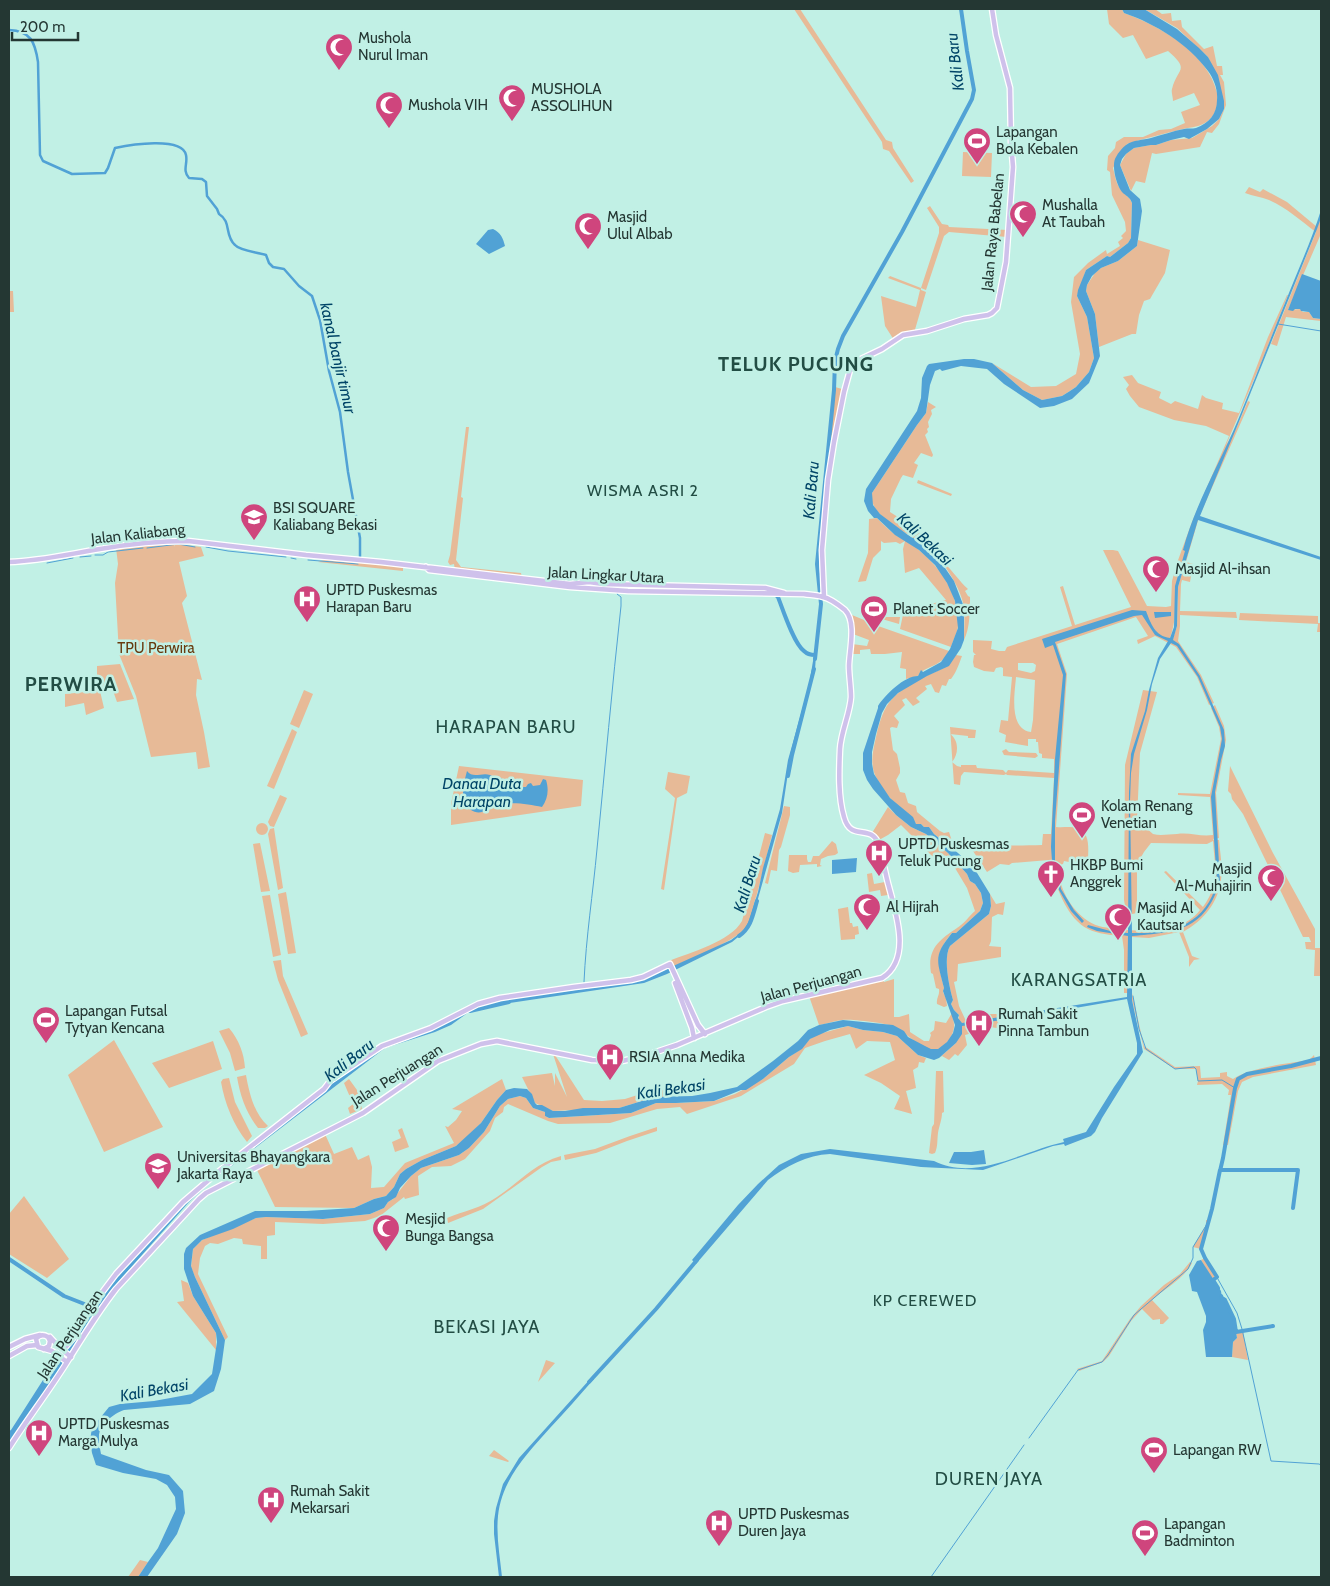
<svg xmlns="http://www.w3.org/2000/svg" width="1330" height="1586" font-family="Cabin,sans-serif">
	<rect width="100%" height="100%" fill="#c1f0e5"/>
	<path fill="#e7ba97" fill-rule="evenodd" d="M794 9H800L886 140 892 142 893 148 914 181 911 183 889 151 883 149 882 142Z
		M1107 9H1122L1124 13C1160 26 1208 53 1217 93 1219 104 1216 114 1208 121 1200 127 1192 127 1183 129 1164 134 1145 138 1127 144L1113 168C1115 175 1116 184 1121 190 1125 195 1130 197 1132 203L1131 238 1128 243 1110 257 1107 256 1086 270 1077 296 1087 317 1094 358 1089 372 1076 387 1062 396 1042 400 1023 390 992 363 1031 387 1056 386 1076 374 1080 354 1071 302 1074 277 1088 263 1106 250 1107 254 1120 246 1118 242 1123 238 1121 236 1126 231 1125 222 1112 195 1110 172 1107 170 1108 156 1115 148 1116 142 1124 137H1143L1159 130 1171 129 1185 123 1181 112 1200 105 1194 93 1173 101C1173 97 1171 92 1172 89 1177 68 1191 71 1168 51L1146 59 1133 35 1123 38 1109 24Z
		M1144 9H1155L1162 14 1171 13 1172 21 1181 20 1182 27 1204 49 1213 46 1217 66H1222L1223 75H1220L1224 82 1226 105 1219 124 1212 133 1207 132 1200 147 1156 154 1152 153 1145 183 1136 181 1131 191 1120 165 1126 154 1134 148 1151 145H1156L1171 140 1192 138 1212 126 1219 119 1224 109 1212 66 1208 57 1177 28Z
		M963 152 992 153 991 177 962 176Z
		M1249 187 1260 192 1263 189 1287 202 1317 227 1321 218V236H1320L1288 310 1300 309 1303 312H1309L1313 318 1321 319V321L1286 317 1277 346 1271 344 1316 232C1301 221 1286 207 1269 200 1261 197 1253 196 1245 193Z
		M930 206 942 224 948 225 949 227 1008 230 1007 237 949 232 944 236 926 290 921 288V290L926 292 914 333 894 340 885 326 881 296 916 307 920 290 888 278 890 276 921 288 939 233V227L927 208Z
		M1138 240 1170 250 1165 273 1150 299 1144 301 1139 315 1136 334H1132L1099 347 1095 314 1086 291 1087 285 1095 273 1101 268 1118 261 1137 246Z
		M9 291H13L14 312H9Z
		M1287 295H1288L1261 363 1226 445 1236 429 1248 401 1250 402 1199 517 1186 562 1193 564 1190 582 1182 580 1181 584 1180 611 1236 612 1237 618 1180 615V626L1178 641 1201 675 1214 703 1209 705 1197 677 1176 647 1155 636 1138 644 1137 640 1148 636 1136 617 1057 644 1067 674 1056 827C1063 828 1070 826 1077 828 1091 832 1088 850 1088 861L1069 862 1064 861 1063 864 1057 866C1060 888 1069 908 1088 921 1097 927 1108 928 1118 929 1144 932 1182 934 1200 910L1164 872 1166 871 1203 907C1220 883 1215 869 1213 841L1207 844 1151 843 1144 852 1137 864V913L1132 914V918H1127L1124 900 1125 765 1143 690 1157 692 1140 753 1137 820 1153 834C1161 836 1169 834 1177 834 1190 832 1200 837 1213 835L1210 797 1178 795V793L1210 794 1221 739 1219 727 1211 708 1215 705 1224 726 1226 740 1216 793 1219 838 1213 839 1214 840H1219C1220 853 1223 867 1221 880 1218 903 1203 921 1183 932L1192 956 1200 959 1194 960 1189 967V957L1179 932 1149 938 1132 937V993L1144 1046 1175 1067 1200 1066 1201 1078 1220 1077V1073L1227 1072V1076L1233 1079C1248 1068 1290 1063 1309 1060L1314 1055 1316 1065 1253 1077 1242 1082 1238 1091 1228 1145H1223L1231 1095H1228L1229 1090 1222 1084 1197 1085 1198 1081 1196 1069H1175L1144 1049 1132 1000V993H1124V950L1122 936C1111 935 1098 934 1088 929 1068 919 1057 890 1052 870H1049V860L1012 863 1009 865 1000 864 987 872 973 851C995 844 1020 846 1042 845L1043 834H1051L1054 778 1007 775 1006 774 1004 775 964 772 961 776 960 785 954 784 950 727 976 730 975 738H968V736L950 734C959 740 959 754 952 762L957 766 961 767V765H976L977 768 1003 770 1006 773 1008 770 1054 773V759L1042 758V754L1039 753 1038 742H1036V739H1028V746L1005 742 1006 735 999 732 1001 720 1008 721 1012 677 1003 676V668L1001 667 996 668 994 672 984 671 974 667 973 662 974 655H976L973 652V640L992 641 991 649 999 651H1005L1007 647 1072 626 1060 587 1063 586 1075 625 1131 607 1103 550H1113L1118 551 1147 606 1166 607 1171 606 1172 581 1177 563 1192 522 1229 436 1206 426 1174 420 1139 407 1130 396 1126 389 1129 385 1123 377 1132 375 1138 383 1161 392 1159 398 1171 404 1175 401 1198 409 1202 395 1206 398 1223 403 1222 409 1239 413 1268 337ZM1188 552 1178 587 1177 626 1173 639 1170 638C1181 610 1169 578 1188 552ZM1018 663H1033L1036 665 1035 671 1031 673 1018 670ZM1016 677 1035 680 1033 720 1031 732C1008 729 1015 692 1016 677Z
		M835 387 842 389 831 441H829Z
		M928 402 936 407 931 410 932 414 928 422 929 427 927 429 928 432 925 435 933 455 932 457 921 453 914 463 918 465 913 478 903 475 901 478 891 499 890 512 915 528 945 560 944 563C953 571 959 581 968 589L965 591 968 596 970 597C970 611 970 628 964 640 964 630 965 619 964 609 963 592 947 568 936 555 921 538 881 524 873 504 871 501 872 497 872 493L917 425 926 413Z
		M466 427H469L461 497 463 498 456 560 461 567 521 573 522 578 455 570 454 564 450 565 448 562 450 555Z
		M918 480 923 482 952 494 951 496 922 485 917 483Z
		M877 518C883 524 890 531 897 536 905 541 914 545 920 551 941 568 960 597 958 625 958 632 953 640 951 647L900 629 904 610 911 609 917 613 928 609 927 605 946 600 919 568 905 573 903 549 905 541 900 544 896 542 884 543 881 541V550L873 558 866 581 858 582 868 553 869 519Z
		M174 543 175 547V544H178L201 547 204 556 179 562 187 596 182 603 202 680 197 679 196 695 204 732 210 767 198 769 196 752 151 757 136 696 119 654 115 583 118 564 116 548Z
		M330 558 403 564V571L318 562Z
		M1240 613 1318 616V623H1321V632H1317L1318 624 1239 620Z
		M849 615H852L881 627 949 651C941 668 925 665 918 676L906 679V669L900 668 902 652 885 654H871L870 649 860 650V654H851L852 644 867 646 869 640 853 634Z
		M875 617H900L899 624Z
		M956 655 962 656C959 664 956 673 951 679H949L946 686 942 685 939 693 935 692 931 684 925 686 927 689 916 698 920 702 913 706 906 698 902 700 905 705 894 716 899 722 897 728 892 727 890 728 893 750 897 754 900 768V773L896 780 900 792 905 793 908 803 916 806 917 812 940 831 944 833 949 832 955 850 934 834 929 827H924L921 824H916C911 813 898 807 889 797 884 791 879 783 875 775 870 763 873 750 876 737 884 701 893 693 926 676 941 669 947 669 956 655Z
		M120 664 134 699 117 702 112 688 100 691 104 708 86 715 84 703 65 707V694L95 691 97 678V666Z
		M304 690 313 694 299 728 290 724Z
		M292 729 297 732 274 789 267 786Z
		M1006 749 1009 752 1036 753 1038 756 1035 758 1004 755 1002 751Z
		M459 766 583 780 581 806 451 825V804Z
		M1230 766 1273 853 1315 929V948H1321L1320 951 1321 954V976H1314L1315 950 1306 949 1305 942H1311L1309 937H1303L1243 814 1232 799 1231 794 1228 791Z
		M668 772 690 776 687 793 677 798 664 890 661 889 675 798 665 789Z
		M280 795 287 798 274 827 270 826 268 822Z
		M784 806 790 807V815L781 847 779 850 777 871 771 870 768 884 765 883Z
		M888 807 896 815 911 827 926 834 948 853 967 874 970 881 975 884 981 893 983 903 980 911 956 933H952C934 954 938 963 944 988L943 992 946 998 947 1006 944 1007 937 1004C936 998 940 995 939 989L936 988 933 974 931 973C927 949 939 940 957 928 964 924 969 916 975 911L967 888 955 868 937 861 901 825 888 835 879 840 876 835 872 833Z
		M256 829a6 6 0 1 1 12 0a6 6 0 1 1-12 0Z
		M274 828 283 888 278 890 268 834 270 829Z
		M765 833 772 835 757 894C753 904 753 918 746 927 738 940 688 960 672 967L669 961C691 952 730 942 742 921Z
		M832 841 836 844 838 853 835 855 828 856 821 859 820 865 822 866 817 867V864L800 865 799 872 793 873 788 871 789 855H807V859L808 862H811L813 856H819Z
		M260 843 270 891 261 892 253 844Z
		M872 873 874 884 885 882 888 895 881 896 880 890 869 892 867 874Z
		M286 892 296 953 288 954 278 894Z
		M990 894 996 904 1005 902 1003 915 998 914 992 917 991 941 989 946 1001 947V957L958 964 957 981 954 982 959 1006 966 1021C972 1020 976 1017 982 1015 989 1013 998 1015 1006 1014V1019L997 1021 999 1024 997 1028 973 1025 976 1032 965 1035 967 1045 958 1056 955 1054 949 1060 942 1056 939 1058 956 1043 959 1015 954 1010 951 1004 953 1000C949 986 943 958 950 946L989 914 991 906Z
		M270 895 281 955 273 957 262 896Z
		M848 907 850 923H852L853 927 858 926 859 934 855 935V939L841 940 838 909Z
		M281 960 283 976 308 1034 301 1037 278 980 273 961Z
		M882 978 884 982 894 979V1017H899L909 1014 910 1032 924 1041H929L931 1035 930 1033 934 1030 935 1021 946 1023 952 1013C952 1017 954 1021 954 1024 955 1034 945 1049 934 1050 922 1050 905 1032 895 1027 888 1023 849 1019 842 1020 834 1021 826 1024 819 1025L809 996Z
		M848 1026 863 1030 883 1032 897 1036 918 1055 926 1058 924 1063 919 1062 918 1067 913 1070 916 1088 906 1091 912 1114 894 1109 900 1096 881 1083 864 1075 895 1060 890 1042 867 1041 856 1049 850 1034 825 1041 805 1048 794 1064 741 1096 687 1114 680 1107 657 1109 610 1123 558 1124 548 1121 508 1104 504 1107 503 1112 495 1118 490 1131 465 1159 451 1166 432 1167 418 1176 419 1195 405 1199 404 1197 380 1216 365 1221 323 1224 275 1222V1235L267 1236V1259H261V1246L243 1244 242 1239 234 1238 218 1244 210 1243 205 1246 200 1258 198 1274 228 1337 225 1340 195 1277 191 1267 193 1249 202 1240 256 1218 266 1217 323 1219 370 1214 384 1208 388 1202 393 1199 411 1176 421 1168 459 1155 469 1148 484 1132 500 1106 508 1099 520 1096 526 1098 533 1108 545 1112V1116L549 1118 631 1113 656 1103H676L714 1101 735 1094 763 1079 789 1057 801 1049 810 1039 819 1034Z
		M229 1028C239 1040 244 1053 245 1068L235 1071 230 1053 219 1031Z
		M114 1040 163 1127 104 1152 68 1075Z
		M213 1041 222 1069 169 1088 152 1063Z
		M553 1054 555 1055 584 1100 602 1101 625 1099 650 1091 666 1090 670 1087 672 1097H655L619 1108 553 1111 535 1103 522 1077 552 1073 555 1086V1073L567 1097Z
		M936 1071H943L944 1112 942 1113C942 1120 939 1126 938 1133 937 1141 938 1146 935 1153L932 1154 929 1153 932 1127 934 1124Z
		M246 1075C249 1092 254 1114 268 1126L265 1128H258C246 1113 240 1095 237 1077Z
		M229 1078 235 1102 252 1136 247 1142C233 1124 225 1104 221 1082L223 1079Z
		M349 1079 357 1090 362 1109 350 1114 348 1108 353 1104 344 1083Z
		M502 1079 506 1090 497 1100 481 1123 468 1136 456 1146 422 1160 406 1169 400 1174 394 1187 386 1196 374 1199 354 1208 275 1207 257 1170 325 1134 334 1154 352 1147 358 1160 369 1155 372 1167 371 1188 384 1187 405 1163 454 1143 445 1126 448 1127 456 1120 462 1111 452 1109Z
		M657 1127V1131L627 1141 596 1153 565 1160 564 1155 595 1149 630 1136Z
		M402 1128 409 1147 395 1152 392 1142 401 1138 398 1130Z
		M561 1156V1160L551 1162 542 1167 483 1209 448 1223 447 1218C464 1211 481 1208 497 1197 520 1182 533 1164 561 1156Z
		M24 1196 69 1259 47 1278 9 1254V1214Z
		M1206 1220 1210 1221 1207 1225 1201 1249 1193 1247 1206 1225Z
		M1205 1258 1217 1276 1213 1280 1201 1260Z
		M1190 1262 1192 1263C1184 1279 1165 1288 1152 1300L1169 1318 1163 1324H1160V1319L1153 1320 1142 1309 1131 1321 1109 1356 1103 1362 1079 1371 1077 1369 1102 1361 1130 1319 1141 1306 1164 1285 1180 1274Z
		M181 1280 188 1283 193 1296 216 1333V1350L177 1302 184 1301Z
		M1243 1331 1248 1360 1232 1357 1233 1342 1237 1338 1236 1332Z
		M546 1360 555 1363 538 1382Z
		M494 1450 509 1461 508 1462 489 1456Z
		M140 1560 148 1562 138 1577H128Z"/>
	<path fill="#51a2d5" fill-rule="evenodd" d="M1122 9H1144L1177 29 1199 48 1208 57 1218 75 1224 101V109L1219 119 1207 129 1189 139 1184 137 1171 140 1156 145H1151L1134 148 1126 154 1122 159 1120 165 1130 190 1140 199 1142 211 1137 246 1118 261 1101 268 1092 276 1087 285 1086 291 1095 314 1100 356 1089 383 1072 399 1054 406 1040 408 1004 384 987 369 961 366 942 371 940 369 935 371 930 385 926 413 917 425 872 493 873 505 880 514 908 535 924 544 936 555 954 581 964 607V640L961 648 949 666 927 676 898 693 887 704 882 713 876 734 872 752V764L874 774 890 798 913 817 916 824H921L924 827H929L934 834 958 853 974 868 990 894 991 906 989 914 950 946C943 958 949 986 953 1000L951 1004 954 1010 959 1015 958 1018 962 1023 1127 997 1128 936 1097 931 1087 927 1088 925 1114 932 1128 933 1129 792 1131 754 1145 711 1149 690 1158 658 1168 641 1155 635 1142 615 1134 616 1055 642 1066 674 1055 821V860L1061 889 1074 910 1084 921 1082 923 1071 911 1059 890 1052 861 1051 847 1055 759 1063 675 1053 645 1045 648 1042 639 1132 610 1146 611C1151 624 1155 636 1170 638L1174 627 1175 586 1185 551 1183 550C1195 504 1220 463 1238 420 1254 381 1269 342 1285 303 1297 272 1311 242 1321 210V218L1317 229 1236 429 1200 516 1321 557V560L1198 520 1178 587 1177 626 1173 640 1179 644 1200 676 1224 730 1225 746 1221 760 1215 792 1220 882C1204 931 1177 932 1132 936V1000L1143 1052 1102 1118 1095 1132 1091 1136 1065 1146 1064 1144 1053 1146 983 1170 921 1167 830 1154C807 1155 786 1166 768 1180L696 1264 692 1260 738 1205 758 1184 779 1165 801 1154 830 1149 934 1161C976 1182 1022 1151 1064 1142L1063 1139 1086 1132 1114 1087 1137 1054V1043L1127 999 1035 1015 962 1026V1034L956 1043 939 1058 934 1060 918 1055 897 1036 883 1032 863 1030 848 1026 830 1030 810 1039 802 1049 789 1057 763 1079 746 1090H741L714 1101 676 1103H656L631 1113 549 1118 545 1116V1112L533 1108 526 1098 520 1096 508 1099 500 1106 484 1132 469 1148 459 1155 421 1168 411 1176 400 1188 396 1197 388 1202 384 1208 370 1214 323 1219 266 1217 256 1218 233 1229 202 1240 193 1249 191 1266 195 1277 225 1340 221 1369 214 1391 190 1404 124 1410C113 1414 98 1425 99 1438 99 1443 100 1449 101 1454L146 1470 169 1475 183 1491 185 1513 177 1534 147 1577H138L148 1562 158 1548 176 1509 175 1497 167 1485 156 1479 123 1473 96 1465 92 1453 90 1440 92 1428 109 1407 120 1404 154 1401 192 1394 212 1374 217 1342 216 1333 193 1296 184 1269V1254L186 1248 200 1235 255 1211H306L354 1208 374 1199 386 1196 394 1187 400 1174 406 1169 422 1160 456 1146 481 1123 497 1100 506 1090 514 1088 527 1089 532 1094 535 1103 537 1105H542L553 1111H565L583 1108H619L655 1097 692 1096 710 1093 737 1087 773 1061 798 1041 808 1030 819 1025 843 1020 893 1025 904 1031 908 1037 925 1046 931 1049H938L947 1042 953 1033 955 1025 943 991 944 988C937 960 933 956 952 933H956L980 911 983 903 981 893 975 884 970 881 967 874 948 853 926 834 911 827 896 815 873 789 867 780 863 770V753L878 708V706C885 695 904 676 918 676L921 670 923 672 941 662 950 649 958 628 955 601 947 583 935 565 919 550 895 535 877 518H874L868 511 864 501 866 489 917 411 921 398 922 378 927 366 929 364 964 359H974L992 363 1023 390 1042 400 1062 396 1070 391 1076 387 1089 372 1094 358 1087 317 1077 296 1078 290 1086 270 1107 256 1110 257 1128 243 1131 238 1132 203C1130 197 1126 196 1122 192 1116 185 1111 164 1116 157 1118 153 1122 148 1126 145 1133 140 1143 140 1151 138 1162 135 1173 131 1184 129 1188 128 1192 129 1196 128 1209 123 1217 114 1217 100 1218 90 1214 79 1208 71 1188 44 1156 24 1124 13ZM1171 643 1177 646 1198 677 1220 727 1222 739 1211 797 1217 882C1206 925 1172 934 1132 933L1130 801 1131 773 1134 754 1147 710 1152 684 1160 659Z
		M493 229C501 233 503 238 505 246L489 254 476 244 488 230Z
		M1302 274 1321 281V319L1313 318 1309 312 1301 311 1300 309H1295L1293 311 1288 310Z
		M1154 612H1171V616L1155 618Z
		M814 655H816L815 670 789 766 782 813 752 920 743 933 732 942 667 974 644 983 482 1007 473 1009 451 1025 435 1032 385 1048 212 1181 189 1202 119 1281 91 1317 69 1353 66 1351 76 1338 87 1317 115 1278 183 1204 211 1180 284 1123 330 1085 383 1046 423 1033 443 1025 473 1008 498 1000 629 983 642 980 731 940 743 931 748 923 758 892 763 868 780 809 788 760 809 685Z
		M467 771C473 779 482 772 490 775 493 776 495 778 498 779L501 778C505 783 513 786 519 783L520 787H526L528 784 531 783 533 786 540 785 543 779 546 780C549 789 548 799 542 807 531 805 516 802 504 804 495 805 490 810 482 812 478 813 474 812 471 810 458 801 464 783 467 771Z
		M857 858 856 872 832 874V860Z
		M984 1150 986 1164 972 1165 949 1163 954 1152H971Z
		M1201 1260 1221 1291 1222 1298 1225 1300 1234 1319 1237 1338 1233 1342 1232 1357H1206L1203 1330 1206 1322V1316L1197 1292 1192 1291 1189 1275 1197 1261Z
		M59 1355 67 1362 9 1448V1431L11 1430Z
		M591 1378 594 1379C579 1396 565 1412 550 1428 527 1454 502 1479 498 1516 496 1536 500 1557 502 1577H499L494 1534V1521L496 1508 503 1484 519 1458Z"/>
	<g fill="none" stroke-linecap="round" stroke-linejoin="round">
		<path stroke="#51a2d5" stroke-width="1" d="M1278 324 1321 331
			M206 547 228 551 286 557
			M147 548 178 544 195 547
			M95 555H103L108 552 143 548
			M80 557 91 556
			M291 558 296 559
			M308 560 358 564
			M47 563 73 558
			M656 587 690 589
			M584 982C586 937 593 893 597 849 605 768 612 687 621 606V597L617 594 620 586
			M1133 996 1139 1029 1146 1049 1175 1069 1194 1067 1196 1069 1198 1081 1222 1080 1235 1088
			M1207 1225 1201 1249 1237 1313 1242 1329 1271 1461 1319 1464 1321 1465V1470
			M1029 1438 1078 1370 1102 1362 1108 1355 1134 1315 1188 1269 1193 1258V1247L1207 1224
			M931 1577 1024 1445"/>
		<path stroke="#51a2d5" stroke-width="2.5" d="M9 30C31 31 35 42 38 62L40 155 43 161 72 174 105 173 108 168 115 148C129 145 182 136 186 155 188 164 182 170 189 178L202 179 206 182 207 196 217 209 219 214C232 222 224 235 235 245 240 251 257 252 266 255L269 263 273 267 284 269 299 286 312 296 320 320 329 371 340 412 348 472 360 538V557"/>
		<path stroke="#51a2d5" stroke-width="4" d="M690 589H708
			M774 593 778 597C783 610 794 644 804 651 807 654 811 655 815 655
			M815 659 821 604 817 564 834 390 835 361 838 349 843 336 902 232 972 99 974 90 967 51 961 9
			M788 776 792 755 814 669
			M739 936C751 928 753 915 757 901
			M470 1011 509 1002
			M1220 1171 1223 1158 1235 1088 1238 1079 1247 1074 1291 1066 1321 1058
			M9 1259 64 1296 87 1305 92 1309
			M1218 1288 1213 1280 1217 1277 1205 1258 1201 1249 1212 1209 1220 1170H1298L1293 1208
			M1221 1296 1222 1298 1225 1300 1234 1319 1236 1332 1273 1326
			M589 1382 656 1309 697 1260"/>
		<g stroke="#fff" stroke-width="7">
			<path id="primary" d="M9 562C40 561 69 554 100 549 129 544 159 541 188 541L306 555 381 562 570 584 589 582 603 584 765 588 784 593
				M824 597 822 550 828 480 834 442 844 392 850 370 859 360 882 349 903 335 927 331 964 319 988 315 992 313 997 308 1006 262 1013 167 1011 142 1010 88 996 35 992 9
				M675 983 692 1028 694 1038
				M50 1337 61 1349 71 1357
				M9 1347 25 1339 40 1335
				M44 1349 49 1346 50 1341 48 1337C43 1334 39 1335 36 1339L38 1347 52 1351 67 1362
				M63 1350 75 1336 85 1315 116 1274 183 1202 218 1172 324 1089 330 1081 382 1046 431 1028 478 1004 500 998 574 987 631 980 643 977 670 964 698 1025 705 1034
				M9 1356 27 1346 37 1345
				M9 1448C28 1418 50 1390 69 1359 84 1335 98 1312 116 1289L199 1199 206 1193 363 1113 438 1061 481 1044 497 1041 592 1060 622 1061 644 1056 677 1045 766 1007 783 1001 882 978C912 959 896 914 889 887 885 873 883 859 879 845 871 822 851 843 844 817 838 797 839 770 840 749 841 731 850 714 851 697 851 687 849 676 849 666 849 652 857 622 845 610 840 606 829 598 823 597 817 595 810 595 804 594L628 591 570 587 429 570 426 567"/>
		</g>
		<use href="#primary" stroke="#cfc1eb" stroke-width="4.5"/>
	</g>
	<defs>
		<g id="mosque-pin" transform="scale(1.4375)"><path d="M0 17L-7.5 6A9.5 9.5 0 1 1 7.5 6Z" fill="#cf457d" stroke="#c1f0e5"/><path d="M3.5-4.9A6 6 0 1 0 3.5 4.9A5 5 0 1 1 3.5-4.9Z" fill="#fff"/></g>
		<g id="stadium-pin" transform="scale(1.4375)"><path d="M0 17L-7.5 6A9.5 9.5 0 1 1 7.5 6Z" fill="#cf457d" stroke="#c1f0e5"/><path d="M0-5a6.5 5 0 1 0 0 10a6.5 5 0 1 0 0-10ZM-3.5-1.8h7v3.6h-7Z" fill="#fff"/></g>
		<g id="university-pin" transform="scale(1.4375)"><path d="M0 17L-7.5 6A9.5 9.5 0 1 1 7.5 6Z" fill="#cf457d" stroke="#c1f0e5"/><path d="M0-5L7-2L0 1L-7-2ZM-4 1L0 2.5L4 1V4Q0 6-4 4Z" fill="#fff"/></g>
		<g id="hospital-pin" transform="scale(1.4375)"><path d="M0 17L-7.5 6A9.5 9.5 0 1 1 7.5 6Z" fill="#cf457d" stroke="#c1f0e5"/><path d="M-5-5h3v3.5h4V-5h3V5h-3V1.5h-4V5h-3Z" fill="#fff"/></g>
		<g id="church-pin" transform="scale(1.4375)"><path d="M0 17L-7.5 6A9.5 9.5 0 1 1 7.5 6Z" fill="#cf457d" stroke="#c1f0e5"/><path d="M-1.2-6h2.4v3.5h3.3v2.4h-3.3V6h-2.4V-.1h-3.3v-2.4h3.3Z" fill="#fff"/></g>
	</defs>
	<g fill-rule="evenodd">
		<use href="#mosque-pin" x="339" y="47"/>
		<use href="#mosque-pin" x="512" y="98"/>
		<use href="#mosque-pin" x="389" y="105"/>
		<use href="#stadium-pin" x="977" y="141"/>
		<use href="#mosque-pin" x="1023" y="214"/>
		<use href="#mosque-pin" x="588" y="226"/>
		<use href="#university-pin" x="254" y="517"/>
		<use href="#mosque-pin" x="1156" y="569"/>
		<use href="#hospital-pin" x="307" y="599"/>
		<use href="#stadium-pin" x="874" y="609"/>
		<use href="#stadium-pin" x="1082" y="815"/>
		<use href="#hospital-pin" x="879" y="853"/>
		<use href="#church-pin" x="1051" y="874"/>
		<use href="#mosque-pin" x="1271" y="878"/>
		<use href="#mosque-pin" x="867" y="907"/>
		<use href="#mosque-pin" x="1118" y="917"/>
		<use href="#stadium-pin" x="46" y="1020"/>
		<use href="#hospital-pin" x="979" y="1023"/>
		<use href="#hospital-pin" x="610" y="1057"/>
		<use href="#university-pin" x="158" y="1166"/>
		<use href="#mosque-pin" x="386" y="1228"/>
		<use href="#hospital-pin" x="39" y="1433"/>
		<use href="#stadium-pin" x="1154" y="1450"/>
		<use href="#hospital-pin" x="271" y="1500"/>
		<use href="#hospital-pin" x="719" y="1523"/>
		<use href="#stadium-pin" x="1145" y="1533"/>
	</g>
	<g text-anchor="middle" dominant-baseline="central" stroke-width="5" stroke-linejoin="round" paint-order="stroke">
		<g font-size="15" fill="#243733" stroke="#c1f0e5" text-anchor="start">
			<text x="358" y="38">Mushola<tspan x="358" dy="17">Nurul Iman</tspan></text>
			<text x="531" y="89">MUSHOLA<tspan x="531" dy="17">ASSOLIHUN</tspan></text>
			<text x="408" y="105">Mushola VIH</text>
			<text x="996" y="132">Lapangan<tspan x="996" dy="17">Bola Kebalen</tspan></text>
			<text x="1042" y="205">Mushalla<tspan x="1042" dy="17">At Taubah</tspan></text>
			<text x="607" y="217">Masjid<tspan x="607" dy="17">Ulul Albab</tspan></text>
			<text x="273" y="508">BSI SQUARE<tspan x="273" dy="17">Kaliabang Bekasi</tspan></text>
			<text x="1175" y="569">Masjid Al-ihsan</text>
			<text x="326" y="590">UPTD Puskesmas<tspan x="326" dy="17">Harapan Baru</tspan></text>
			<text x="893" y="609">Planet Soccer</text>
			<text x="1101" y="806">Kolam Renang<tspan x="1101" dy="17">Venetian</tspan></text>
			<text x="898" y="844">UPTD Puskesmas<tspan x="898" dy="17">Teluk Pucung</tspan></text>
			<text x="1070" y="865">HKBP Bumi<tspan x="1070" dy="17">Anggrek</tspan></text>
			<text x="1252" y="869" text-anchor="end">Masjid<tspan x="1252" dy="17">Al-Muhajirin</tspan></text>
			<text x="886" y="907">Al Hijrah</text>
			<text x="1137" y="908">Masjid Al<tspan x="1137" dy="17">Kautsar</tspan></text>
			<text x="65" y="1011">Lapangan Futsal<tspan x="65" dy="17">Tytyan Kencana</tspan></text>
			<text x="998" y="1014">Rumah Sakit<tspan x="998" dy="17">Pinna Tambun</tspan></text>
			<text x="629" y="1057">RSIA Anna Medika</text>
			<text x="177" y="1157">Universitas Bhayangkara<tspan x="177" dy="17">Jakarta Raya</tspan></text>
			<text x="405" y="1219">Mesjid<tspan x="405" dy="17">Bunga Bangsa</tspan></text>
			<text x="58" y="1424">UPTD Puskesmas<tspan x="58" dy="17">Marga Mulya</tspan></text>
			<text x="1173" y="1450">Lapangan RW</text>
			<text x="290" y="1491">Rumah Sakit<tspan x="290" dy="17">Mekarsari</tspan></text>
			<text x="738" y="1514">UPTD Puskesmas<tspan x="738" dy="17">Duren Jaya</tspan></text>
			<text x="1164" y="1524">Lapangan<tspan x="1164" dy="17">Badminton</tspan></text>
		</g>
		<g font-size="15" fill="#243733" stroke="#c1f0e5">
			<text transform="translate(993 232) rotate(-84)">Jalan Raya Babelan</text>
			<text transform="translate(138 534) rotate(-6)">Jalan Kaliabang</text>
			<text transform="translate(606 575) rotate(3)">Jalan Lingkar Utara</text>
			<text transform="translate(811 984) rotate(-15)">Jalan Perjuangan</text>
			<text transform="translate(397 1075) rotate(-32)">Jalan Perjuangan</text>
			<text transform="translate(70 1334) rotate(-56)">Jalan Perjuangan</text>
		</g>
		<g font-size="15" fill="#673a0e" stroke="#c1f0e5">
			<text x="156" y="648">TPU Perwira</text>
		</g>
		<g font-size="16" font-style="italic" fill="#004467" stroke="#c1f0e5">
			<text transform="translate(955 62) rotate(-97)">Kali Baru</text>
			<text transform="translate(338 358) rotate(77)">kanal banjir timur</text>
			<text transform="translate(811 490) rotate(-85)">Kali Baru</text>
			<text transform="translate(925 539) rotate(43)">Kali Bekasi</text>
			<text x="482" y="783">Danau Duta<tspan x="482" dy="18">Harapan</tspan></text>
			<text transform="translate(747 884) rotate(-73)">Kali Baru</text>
			<text transform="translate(349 1060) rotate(-38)">Kali Baru</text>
			<text transform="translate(671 1089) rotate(-8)">Kali Bekasi</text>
			<text transform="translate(154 1390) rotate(-10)">Kali Bekasi</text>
		</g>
		<g font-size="16" letter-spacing="1" fill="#224d44" stroke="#c1f0e5">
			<text x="643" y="490">WISMA ASRI 2</text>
			<text x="925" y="1300">KP CEREWED</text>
		</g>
		<g font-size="18" letter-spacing="1" fill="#224d44" stroke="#c1f0e5">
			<text x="506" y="727">HARAPAN BARU</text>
			<text x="1079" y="980">KARANGSATRIA</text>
			<text x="487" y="1327">BEKASI JAYA</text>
			<text x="989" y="1479">DUREN JAYA</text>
		</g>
		<g font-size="20" font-weight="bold" letter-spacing="1" fill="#224d44" stroke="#c1f0e5">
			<text x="796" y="364">TELUK PUCUNG</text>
			<text x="71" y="684">PERWIRA</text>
		</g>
	</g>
	<rect width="1330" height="1586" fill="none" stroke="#243733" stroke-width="20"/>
	<path d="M12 32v8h66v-8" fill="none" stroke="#243733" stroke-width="2.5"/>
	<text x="20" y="32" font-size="15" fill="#243733" stroke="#c1f0e5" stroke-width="4" paint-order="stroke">200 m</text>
</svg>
